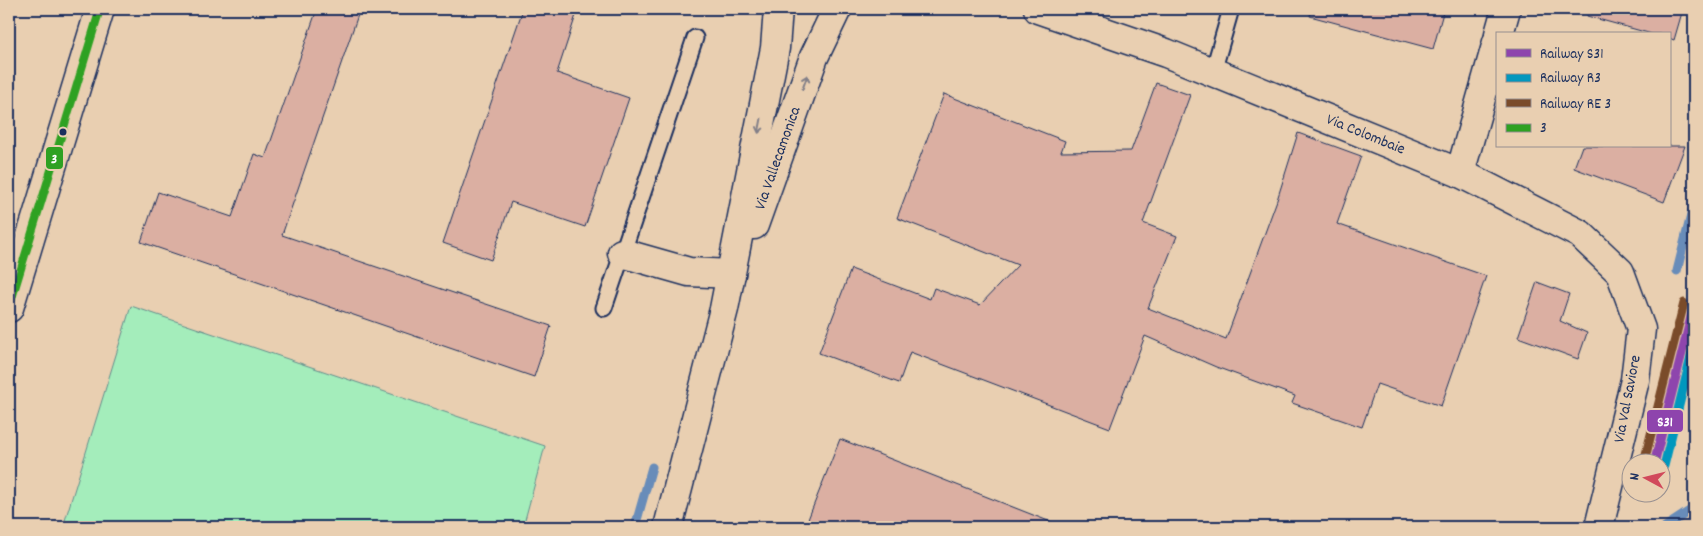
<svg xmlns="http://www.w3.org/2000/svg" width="1703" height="536" font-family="Dekko,sans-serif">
	<rect width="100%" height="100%" fill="#e9cfb1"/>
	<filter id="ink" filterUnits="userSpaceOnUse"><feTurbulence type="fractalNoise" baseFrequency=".02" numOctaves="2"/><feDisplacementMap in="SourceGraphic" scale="10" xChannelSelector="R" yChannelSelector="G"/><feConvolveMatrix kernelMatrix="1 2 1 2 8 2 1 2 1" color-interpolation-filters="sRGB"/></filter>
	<g filter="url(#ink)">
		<path fill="#a4edbb" stroke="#608e8c" d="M131 306 545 446 523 527H63Z"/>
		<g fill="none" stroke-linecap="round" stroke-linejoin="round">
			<path stroke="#678cb9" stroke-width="9" d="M1677 271 1694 203
				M635 527 652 467
				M1665 527 1694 508"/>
		</g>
		<path fill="#dbafa2" stroke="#1b2f5e" d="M317 9H360L282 235 551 326 534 377 141 242 158 192 232 217 254 154 265 158Z
			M523 9H578L557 73 629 98 585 227 511 202 491 260 443 243Z
			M1311 9H1444L1433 49 1310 16Z
			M1588 9H1683L1674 40 1669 38V34H1652L1587 16Z
			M1156 83 1190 95 1143 223 1177 236 1148 308 1226 339 1277 200 1298 133 1361 156 1337 224 1486 276 1441 406 1377 384 1362 427 1292 403 1295 396 1216 367 1145 336 1110 428 910 352 899 383 819 353 851 269 930 299 934 288 980 305 1018 265 897 218 944 94 1065 141 1061 152 1131 151Z
			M1582 146H1685L1664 202 1574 168Z
			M1537 282 1569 294 1560 321 1587 333 1578 359 1518 337Z
			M840 439 1061 526V527H805Z"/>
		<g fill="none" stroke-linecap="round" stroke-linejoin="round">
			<g stroke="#1b2f5e" stroke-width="19">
				<path id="service" d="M1213 72 1231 9
					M604 308 695 38"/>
			</g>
			<g stroke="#1b2f5e" stroke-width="31">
				<g id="minor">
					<path id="s1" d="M1038 9 1166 53 1460 173 1580 234 1620 272 1641 329 1635 380 1599 527"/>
					<path d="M1499 34 1506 9"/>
					<path d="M1460 173 1497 42"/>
					<path d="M622 253 689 272 731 274"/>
					<path d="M9 308 100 9"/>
				</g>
			</g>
			<g stroke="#1b2f5e" stroke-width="31">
				<g id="secondary">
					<path id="s2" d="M754 225 814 57 837 9"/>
					<path d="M668 527 724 309 775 48 778 9"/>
				</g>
			</g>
			<use href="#service" stroke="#e9cfb1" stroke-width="15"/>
			<use href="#minor" stroke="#e9cfb1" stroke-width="28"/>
			<use href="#secondary" stroke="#e9cfb1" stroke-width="28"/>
			<g stroke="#e9cfb1" stroke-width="11">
				<path id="bus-1" d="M9 308 100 9"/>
			</g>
			<use href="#bus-1" stroke="#2ea122" stroke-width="8"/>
			<g stroke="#e9cfb1" stroke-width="12">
				<path id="rail-1" d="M1654 464 1694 305"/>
			</g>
			<g stroke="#e9cfb1" stroke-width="12">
				<path id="rail-2" d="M1664 466 1694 345"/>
			</g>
			<g stroke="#e9cfb1" stroke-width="12">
				<path id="rail-3" d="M1644 462 1684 303"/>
			</g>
			<use href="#rail-1" stroke="#8e44ad" stroke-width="9"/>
			<use href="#rail-2" stroke="#0497bd" stroke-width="9"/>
			<use href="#rail-3" stroke="#7a4b2a" stroke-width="9"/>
		</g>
		<defs><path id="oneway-shaft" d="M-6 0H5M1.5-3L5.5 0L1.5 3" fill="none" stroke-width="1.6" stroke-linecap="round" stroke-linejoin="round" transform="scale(1.25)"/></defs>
		<g stroke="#827f88">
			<use href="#oneway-shaft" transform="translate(805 82) rotate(-70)"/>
			<use href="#oneway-shaft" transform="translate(760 126) rotate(101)"/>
		</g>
	</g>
	<circle fill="#1b2f5e" stroke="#e9cfb1" stroke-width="2" cx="63" cy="132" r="4.5"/>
	<g text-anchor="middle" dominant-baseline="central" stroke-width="4.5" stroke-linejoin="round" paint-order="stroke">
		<g font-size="16" fill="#1b2f5e" stroke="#e9cfb1">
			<text stroke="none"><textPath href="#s1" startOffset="351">Via Colombaie</textPath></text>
			<text stroke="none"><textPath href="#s2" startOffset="71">Via Vallecamonica</textPath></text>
			<text transform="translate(1628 399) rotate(-79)">Via Val Saviore</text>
		</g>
	</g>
	<g stroke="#e9cfb1" stroke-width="2">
		<rect x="45" y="146" width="19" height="24" rx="5" fill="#2ea122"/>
		<rect x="1646" y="409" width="38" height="24" rx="5" fill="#8e44ad"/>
	</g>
	<g font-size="14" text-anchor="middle" font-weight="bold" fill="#fff">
		<text x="54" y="163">3</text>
		<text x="1665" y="426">S31</text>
	</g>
	<rect width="1703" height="536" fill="none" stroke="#e9cfb1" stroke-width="30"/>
	<rect x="15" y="15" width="1673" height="506" fill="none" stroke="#1b2f5e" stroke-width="2" filter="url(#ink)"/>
	<rect x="1496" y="32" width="175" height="115" fill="#e9cfb1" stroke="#978f90"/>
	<rect x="1506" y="49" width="25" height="8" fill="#8e44ad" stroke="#978f90"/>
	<text x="1540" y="58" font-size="15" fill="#1b2f5e">Railway S31</text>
	<rect x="1506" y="74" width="25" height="8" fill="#0497bd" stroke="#978f90"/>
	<text x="1540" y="82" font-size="15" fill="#1b2f5e">Railway R3</text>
	<rect x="1506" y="99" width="25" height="8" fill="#7a4b2a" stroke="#978f90"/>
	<text x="1540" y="108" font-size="15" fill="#1b2f5e">Railway RE 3</text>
	<rect x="1506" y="124" width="25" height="8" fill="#2ea122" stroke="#978f90"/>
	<text x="1540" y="132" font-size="15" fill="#1b2f5e">3</text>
	<g transform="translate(1646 478) rotate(277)"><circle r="24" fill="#e9cfb1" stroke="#978f90"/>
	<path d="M0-4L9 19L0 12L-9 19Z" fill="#d1495b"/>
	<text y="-8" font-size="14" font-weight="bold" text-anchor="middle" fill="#1b2f5e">N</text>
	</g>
</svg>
